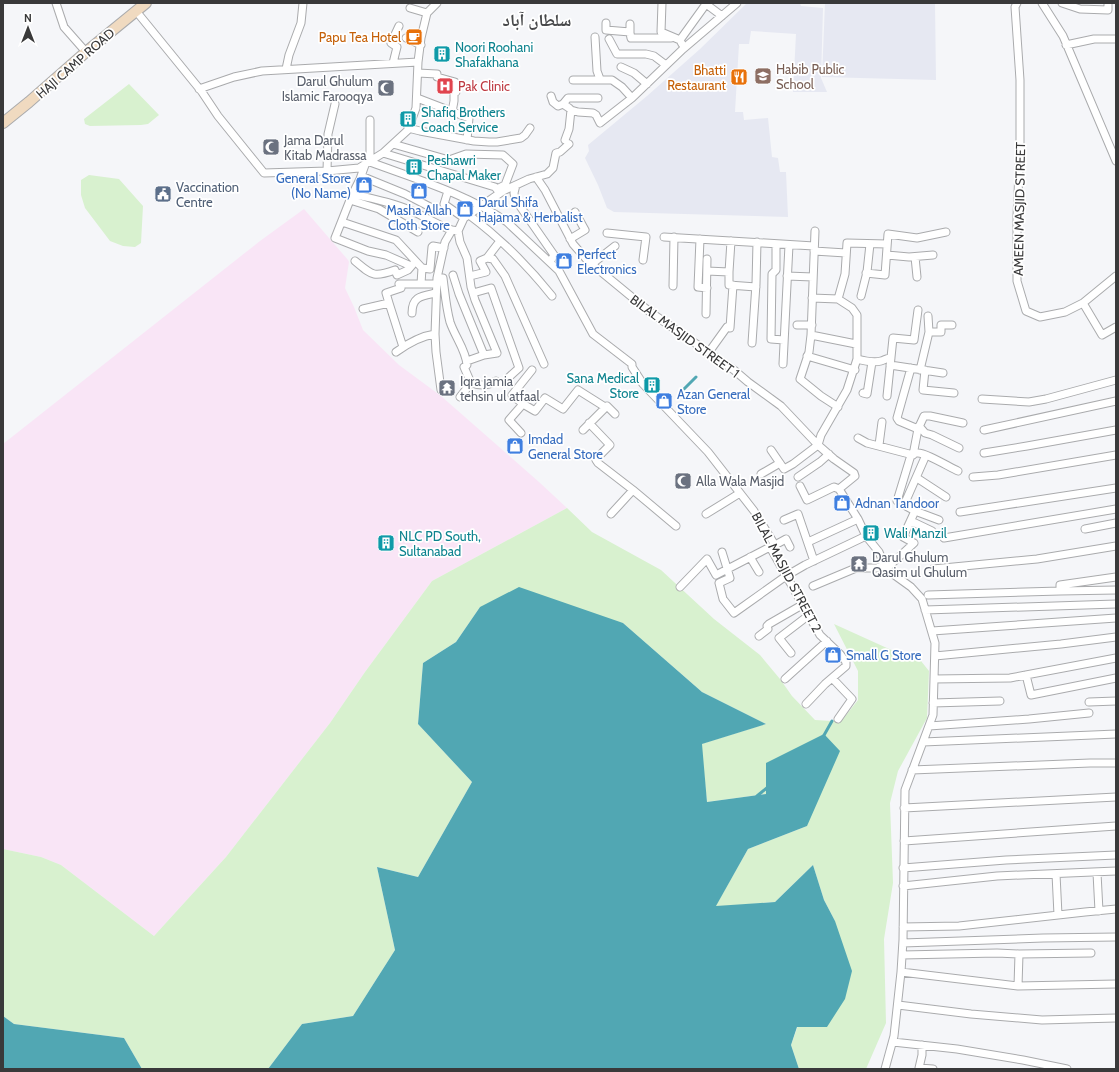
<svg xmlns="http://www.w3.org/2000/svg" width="1119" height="1072" font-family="Cabin,'Noto Naskh Arabic',sans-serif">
	<rect width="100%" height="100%" fill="#f5f6f9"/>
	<path fill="#e6e8f2" d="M747 3H800L801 6 823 8 821 78 827 92H793L796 34 751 31 749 44H739L735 112H743L744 120 768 118 772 157 778 158 780 172H786L788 217 614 212 607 208 598 185 585 158 589 151 588 145 647 96 700 49Z
		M825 3H935L936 80 822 77Z"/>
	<path fill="#f9e5f6" d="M304 209 348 260 349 262 345 288 354 307 363 330 399 365 441 396 539 482 567 508 432 581 365 672 330 723 226 857 154 936 61 865 41 857 3 849V444L260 241Z"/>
	<path fill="#d8f1cf" d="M129 84 159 115 148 124 141 125 90 126 85 124 84 119Z
		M89 175 119 179 143 206 141 243 135 247 123 246 110 241 85 208 81 195V180Z
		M567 508 592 532 661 570 714 619 760 655 780 679 792 696 815 720 832 721 843 719 858 700V671L834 624 909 658 921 661 929 671 927 718 898 771 890 803 893 883 884 939 886 1023 866 1069H799L791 1045 835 921 824 900 813 865 775 902 715 907 748 849 807 826 766 794 707 802 701 744 766 724 702 692 623 623 480 607 456 642 423 663 418 724 472 782 418 877 377 867 395 950 353 1016 302 1024 268 1069H142L124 1038 14 1024 3 1016V849L41 857 61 865 154 936 226 857 330 723 365 672 432 581Z"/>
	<path fill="#51a7b3" d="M519 587 623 623 702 692 766 724 702 744 707 802 766 794V763L824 734 840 751 807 826 748 849 716 906 775 902 813 865 824 900 835 921 852 971 845 999 827 1027H797L791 1045 799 1069H268L302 1024 353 1016 395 950 377 867 418 877 472 782 418 724 423 663 456 642 480 607Z
		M3 1016 14 1024 124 1038 142 1069H3Z"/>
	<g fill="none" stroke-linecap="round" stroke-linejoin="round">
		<path stroke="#51a7b3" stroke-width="3" d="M684 389 696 377
			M823 737 832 721
			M757 796 768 787"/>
		<g stroke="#aaabad" stroke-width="9">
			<path id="street" d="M56 3 64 27 86 52
				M662 3 661 32 680 40 682 44
				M1017 3 1015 7 1020 80V149L1017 216V281L1026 311 1040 317 1065 312 1083 303 1116 276
				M1042 3 1063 36 1116 161
				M1062 3 1080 9 1108 10V3
				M410 8 427 13
				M136 11 202 92 218 116 264 173 327 171 359 168 383 153 408 130 416 108 418 62 421 38 427 13 437 3
				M606 23V30L630 32
				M630 24V33L631 38H671
				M595 37 597 71 600 79
				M406 38 421 45
				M609 39 617 54H646L654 56 666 65
				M680 40 706 4 722 16
				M1066 45 1094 39H1116
				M393 63 397 47 391 43 399 26
				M621 67 634 73 647 84
				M286 69 289 55 301 23 303 3
				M418 73 437 74V77L455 82 456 92
				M573 80H612L622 87 632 98
				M199 89 234 77 262 71 418 62
				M551 96 553 102 558 106 563 104 569 108 571 110 569 129 565 140
				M417 98 469 118 467 140
				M563 104 568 98H598
				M571 110 578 112 593 113 596 115 600 123 632 98 683 49 737 3
				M452 112 454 101V93
				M370 120V162C416 179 467 194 507 222L559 271 593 334 632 364V367L643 384 708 452 754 511 775 545 770 547 805 609 820 635 840 654 846 662V666L825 684 806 704
				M408 128 420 131 474 141 489 142H497L521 138 525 135 530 128
				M393 144 449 160 466 154 503 155 513 164 505 185 497 189
				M383 153 495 187 499 192
				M365 165 360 179 352 195 335 238 368 251 386 255 411 266
				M327 171 328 134 335 104
				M361 176 405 194 434 209
				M536 177 545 190 573 244 588 261 650 312 734 370 748 382 781 406 818 445 834 459 854 473 855 476 839 489 858 519 866 536 879 552 886 569 911 587 922 599 935 643 933 715 905 790 903 940 901 972 894 1036 885 1069
				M516 185 514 193 515 199 554 255 550 262
				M448 191 444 204 464 218
				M352 194C371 198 391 202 410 210 424 216 437 225 452 230
				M350 200 379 209 418 232
				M469 215C500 238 528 266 552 296
				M342 222 396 240 422 268 430 269 432 247 433 246 444 248
				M458 231 460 242 467 258 471 287 475 300 497 353 484 355
				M815 231 811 335 856 344
				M607 233 646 237 643 260
				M664 237 814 246
				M570 239 585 230 575 212
				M700 239 698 287 707 288
				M776 244V270L772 274 771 339 784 340
				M814 251 846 253
				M887 255 909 257 933 255
				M915 257 917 277
				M487 258 493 259 505 276 544 364
				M355 261C372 275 373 278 395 270L397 275 408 270 414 263
				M592 264 615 246
				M707 271 729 272 731 241
				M729 272V285L756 287
				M866 273 885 275 888 234 917 238 946 232
				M453 275 459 294 484 355 467 361
				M470 276 486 272 480 261 487 258 500 241
				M787 276 813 277
				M437 278 435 334 436 352 441 390
				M421 284 422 268
				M673 286 674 237
				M473 293 491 288 519 368 508 378
				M861 296 867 272 870 244
				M838 299 845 274 847 243 887 244
				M389 303 386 293 401 288 399 284H437
				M1083 303 1102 335 1116 327
				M363 309 389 303 403 347
				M412 313C412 296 422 296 436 293
				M706 314 707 259
				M928 316 929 332
				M797 325H812
				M730 328 733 285
				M811 335 809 352 800 379 821 396 838 407
				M752 343 756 284 757 242
				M396 352C407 344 421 336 435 334
				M709 352 727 327
				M807 356 855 370
				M857 359C865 361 873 363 881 361 885 360 886 358 891 358
				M783 364 789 245
				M890 365 943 373
				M911 368 897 418 899 421 918 429
				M920 370 929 332H941V325H952
				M925 370 923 390 954 393
				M471 383C481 386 487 386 496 381
				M863 393 867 394 872 362
				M887 396 893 338 914 340 918 310
				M460 397 471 383 464 367 467 365C466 350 455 337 450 322 446 307 445 293 443 278H437L445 242 452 230 458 231 464 218 503 191 529 179 547 174 553 168 556 153 560 152 569 144
				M982 399 1029 402 1046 399 1116 380
				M523 404 535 411 545 398 563 409 578 390 605 407
				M589 423 610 445 598 457 596 460 598 463 633 490 676 526
				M919 426 925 433 932 435 959 448
				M583 430 607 406 615 414
				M984 430 1116 401
				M521 433 509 420 523 404 512 395 532 370
				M858 438 867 443 913 455 918 429 924 416H930L963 423
				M879 445 882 422
				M771 450 784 469 793 464 818 445 821 435 847 390 857 359V315L852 308 838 299 812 298
				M984 453 1027 446 1116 430
				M926 455 904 505 915 511 939 520
				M761 474 780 463
				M798 477 820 462 829 454
				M973 477 998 475 1116 455
				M917 478 946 497
				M800 486 807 500 834 487 839 489
				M897 501 911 455C912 455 916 453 917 453 925 452 949 467 958 471
				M960 512 1116 488
				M611 514 633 490
				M706 514 740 493
				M784 520 798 514 814 561
				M911 521 932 531
				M1085 529 1116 523
				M944 538 1116 509
				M808 542 858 519
				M775 545 786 539 790 547
				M722 552 730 578 719 583 723 599 734 613 786 576 805 565 866 536
				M750 557 759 572
				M886 569 914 543 903 537 915 511
				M933 569 1037 559 1116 546
				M813 586 856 568H877L884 565
				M680 587 707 559 716 575 770 547
				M1060 591V585L1116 577
				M928 595 1060 591 1116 590
				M925 610 1116 604
				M932 631 1116 618
				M759 636 768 629 767 626 769 624 802 605
				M791 653 779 638 809 615
				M935 656 1061 644 1116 637
				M1026 675 1031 695 1116 678
				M832 678 852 699 838 719
				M785 679 827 641
				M934 679 1010 678 1116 658
				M1089 702 1116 701
				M933 703 1000 701
				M929 726 1029 719 1089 713
				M923 742 1116 734
				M912 770 1090 763H1116
				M904 808 1116 797
				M904 841 1116 826
				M903 868 1006 860 1116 855
				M1097 873 1099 911
				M1056 874 1058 915
				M903 886 997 876 1116 871
				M903 927 959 926 1085 912 1116 909
				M903 943 1043 938 1116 937
				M902 955 997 953 1019 954 1091 953
				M901 972 1018 986 1116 984
				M1018 986 1019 954
				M898 1005 971 1014 1042 1020 1116 1018
				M893 1042 957 1049 1023 1060 1067 1069
				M922 1045V1055L919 1068 933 1069"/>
		</g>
		<g stroke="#aaabad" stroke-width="12">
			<path id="secondary" d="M3 123 29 102 86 52 146 3"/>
		</g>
		<use href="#street" stroke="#fff" stroke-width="7"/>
		<use href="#secondary" stroke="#f0dac0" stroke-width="10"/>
	</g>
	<defs>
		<g id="cafe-square" transform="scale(0.9)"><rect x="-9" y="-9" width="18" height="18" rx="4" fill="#e8710a" stroke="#fff"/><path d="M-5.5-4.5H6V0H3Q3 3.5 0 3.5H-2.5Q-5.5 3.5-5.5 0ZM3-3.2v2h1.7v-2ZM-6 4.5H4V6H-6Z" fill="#fff"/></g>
		<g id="building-square" transform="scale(0.9)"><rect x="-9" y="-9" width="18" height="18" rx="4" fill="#0f9aa8" stroke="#fff"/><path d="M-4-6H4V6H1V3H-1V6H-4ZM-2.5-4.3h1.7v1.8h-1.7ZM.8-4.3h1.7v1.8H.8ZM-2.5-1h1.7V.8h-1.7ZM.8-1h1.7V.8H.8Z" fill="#fff"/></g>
		<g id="school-square" transform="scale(0.9)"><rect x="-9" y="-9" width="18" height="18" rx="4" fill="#8d6e63" stroke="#fff"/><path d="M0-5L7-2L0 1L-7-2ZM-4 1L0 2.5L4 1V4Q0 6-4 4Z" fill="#fff"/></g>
		<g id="restaurant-square" transform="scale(0.9)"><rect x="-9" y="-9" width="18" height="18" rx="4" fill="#e8710a" stroke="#fff"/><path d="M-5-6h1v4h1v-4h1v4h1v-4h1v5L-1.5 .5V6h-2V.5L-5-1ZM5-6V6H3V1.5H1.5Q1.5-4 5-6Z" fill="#fff"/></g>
		<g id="hospital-square" transform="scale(0.9)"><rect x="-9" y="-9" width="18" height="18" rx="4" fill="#e0444e" stroke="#fff"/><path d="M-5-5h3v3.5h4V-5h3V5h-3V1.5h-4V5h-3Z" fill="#fff"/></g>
		<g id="mosque-square" transform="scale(0.9)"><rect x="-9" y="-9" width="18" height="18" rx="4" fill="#6b7280" stroke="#fff"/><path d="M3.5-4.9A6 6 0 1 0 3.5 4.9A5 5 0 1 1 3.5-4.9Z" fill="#fff"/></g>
		<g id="shop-square" transform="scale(0.9)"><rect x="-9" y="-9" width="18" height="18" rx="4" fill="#3f7fe0" stroke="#fff"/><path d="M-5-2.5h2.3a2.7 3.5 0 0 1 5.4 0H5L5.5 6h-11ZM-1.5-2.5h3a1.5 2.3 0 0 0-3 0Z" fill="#fff"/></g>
		<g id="civic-square" transform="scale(0.9)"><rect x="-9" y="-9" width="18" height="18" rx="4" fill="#5c6f8a" stroke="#fff"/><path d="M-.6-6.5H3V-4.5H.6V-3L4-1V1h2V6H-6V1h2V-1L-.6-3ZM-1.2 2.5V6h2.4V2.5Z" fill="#fff"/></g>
		<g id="temple-square" transform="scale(0.9)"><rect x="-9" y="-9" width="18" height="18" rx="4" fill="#6b7280" stroke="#fff"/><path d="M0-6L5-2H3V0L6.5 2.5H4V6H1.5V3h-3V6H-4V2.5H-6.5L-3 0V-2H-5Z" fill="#fff"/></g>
	</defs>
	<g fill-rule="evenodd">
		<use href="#cafe-square" x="414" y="37"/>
		<use href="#building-square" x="442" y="54"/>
		<use href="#school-square" x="763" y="76"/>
		<use href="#restaurant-square" x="739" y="77"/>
		<use href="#hospital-square" x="445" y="86"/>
		<use href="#mosque-square" x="386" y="88"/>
		<use href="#building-square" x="408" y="119"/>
		<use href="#mosque-square" x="271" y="147"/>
		<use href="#building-square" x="414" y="167"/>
		<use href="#shop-square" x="364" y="185"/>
		<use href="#shop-square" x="419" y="191"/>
		<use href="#civic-square" x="163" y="194"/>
		<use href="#shop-square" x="465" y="209"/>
		<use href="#shop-square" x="564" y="261"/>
		<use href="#building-square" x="652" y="385"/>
		<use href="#temple-square" x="447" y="388"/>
		<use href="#shop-square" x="664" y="401"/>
		<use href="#shop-square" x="515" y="446"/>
		<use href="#mosque-square" x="683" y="481"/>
		<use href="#shop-square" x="842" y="503"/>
		<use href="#building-square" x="871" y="533"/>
		<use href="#building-square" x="386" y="543"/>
		<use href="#temple-square" x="859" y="564"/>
		<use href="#shop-square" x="833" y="655"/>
	</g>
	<g text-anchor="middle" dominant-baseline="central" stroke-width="3.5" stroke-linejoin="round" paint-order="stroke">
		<g font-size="13" fill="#c56008" stroke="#fff" text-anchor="end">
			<text x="401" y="37">Papu Tea Hotel</text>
			<text x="726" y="70">Bhatti<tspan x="726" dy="15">Restaurant</tspan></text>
		</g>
		<g font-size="13" fill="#0d838f" stroke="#fff" text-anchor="start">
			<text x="455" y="47">Noori Roohani<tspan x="455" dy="15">Shafakhana</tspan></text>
			<text x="421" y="112">Shafiq Brothers<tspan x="421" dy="15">Coach Service</tspan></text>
			<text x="427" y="160">Peshawri<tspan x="427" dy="15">Chapal Maker</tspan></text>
			<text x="639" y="378" text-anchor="end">Sana Medical<tspan x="639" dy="15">Store</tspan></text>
			<text x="884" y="533">Wali Manzil</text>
			<text x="399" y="536">NLC PD South,<tspan x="399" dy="15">Sultanabad</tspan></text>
		</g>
		<g font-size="13" fill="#39393a" stroke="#fff">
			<text transform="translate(75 63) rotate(-41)">HAJI CAMP ROAD</text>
			<text transform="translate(1019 209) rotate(-89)">AMEEN MASJID STREET</text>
			<text transform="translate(685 336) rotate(36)">BILAL MASJID STREET 1</text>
			<text transform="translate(787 572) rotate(62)">BILAL MASJID STREET 2</text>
		</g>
		<g font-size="13" fill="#785e54" stroke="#fff" text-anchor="start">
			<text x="776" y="69">Habib Public<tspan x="776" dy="15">School</tspan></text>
		</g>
		<g font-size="13" fill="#5b616d" stroke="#fff" text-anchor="start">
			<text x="373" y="81" text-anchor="end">Darul Ghulum<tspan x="373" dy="15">Islamic Farooqya</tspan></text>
			<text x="284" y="140">Jama Darul<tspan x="284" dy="15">Kitab Madrassa</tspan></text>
			<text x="460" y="381">Iqra jamia<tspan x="460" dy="15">tehsin ul atfaal</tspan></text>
			<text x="696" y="481">Alla Wala Masjid</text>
			<text x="872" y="557">Darul Ghulum<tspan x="872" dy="15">Qasim ul Ghulum</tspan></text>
		</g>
		<g font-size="13" fill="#be3a42" stroke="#fff" text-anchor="start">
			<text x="458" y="86">Pak Clinic</text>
		</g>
		<g font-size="13" fill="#366cbe" stroke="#fff" text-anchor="start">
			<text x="351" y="178" text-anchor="end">General Store<tspan x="351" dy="15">(No Name)</tspan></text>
			<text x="478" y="202">Darul Shifa<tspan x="478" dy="15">Hajama &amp; Herbalist</tspan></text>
			<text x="419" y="210" text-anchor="middle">Masha Allah<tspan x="419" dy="15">Cloth Store</tspan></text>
			<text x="577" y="254">Perfect<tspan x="577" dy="15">Electronics</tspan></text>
			<text x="677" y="394">Azan General<tspan x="677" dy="15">Store</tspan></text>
			<text x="528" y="439">Imdad<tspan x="528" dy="15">General Store</tspan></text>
			<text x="855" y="503">Adnan Tandoor</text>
			<text x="846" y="655">Small G Store</text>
		</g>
		<g font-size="13" fill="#4e5e75" stroke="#fff" text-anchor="start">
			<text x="176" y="187">Vaccination<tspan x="176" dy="15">Centre</tspan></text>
		</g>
		<g font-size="17" font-weight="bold" fill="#48494b" stroke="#fff">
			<text x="537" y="20">سلطان آباد</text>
		</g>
	</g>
	<rect width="1119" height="1072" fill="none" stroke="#39393a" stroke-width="8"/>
	<g transform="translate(28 28)" stroke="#ffffff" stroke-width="3" paint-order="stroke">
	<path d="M0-3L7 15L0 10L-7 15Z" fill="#39393a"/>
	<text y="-6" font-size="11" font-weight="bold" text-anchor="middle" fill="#39393a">N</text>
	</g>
</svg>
